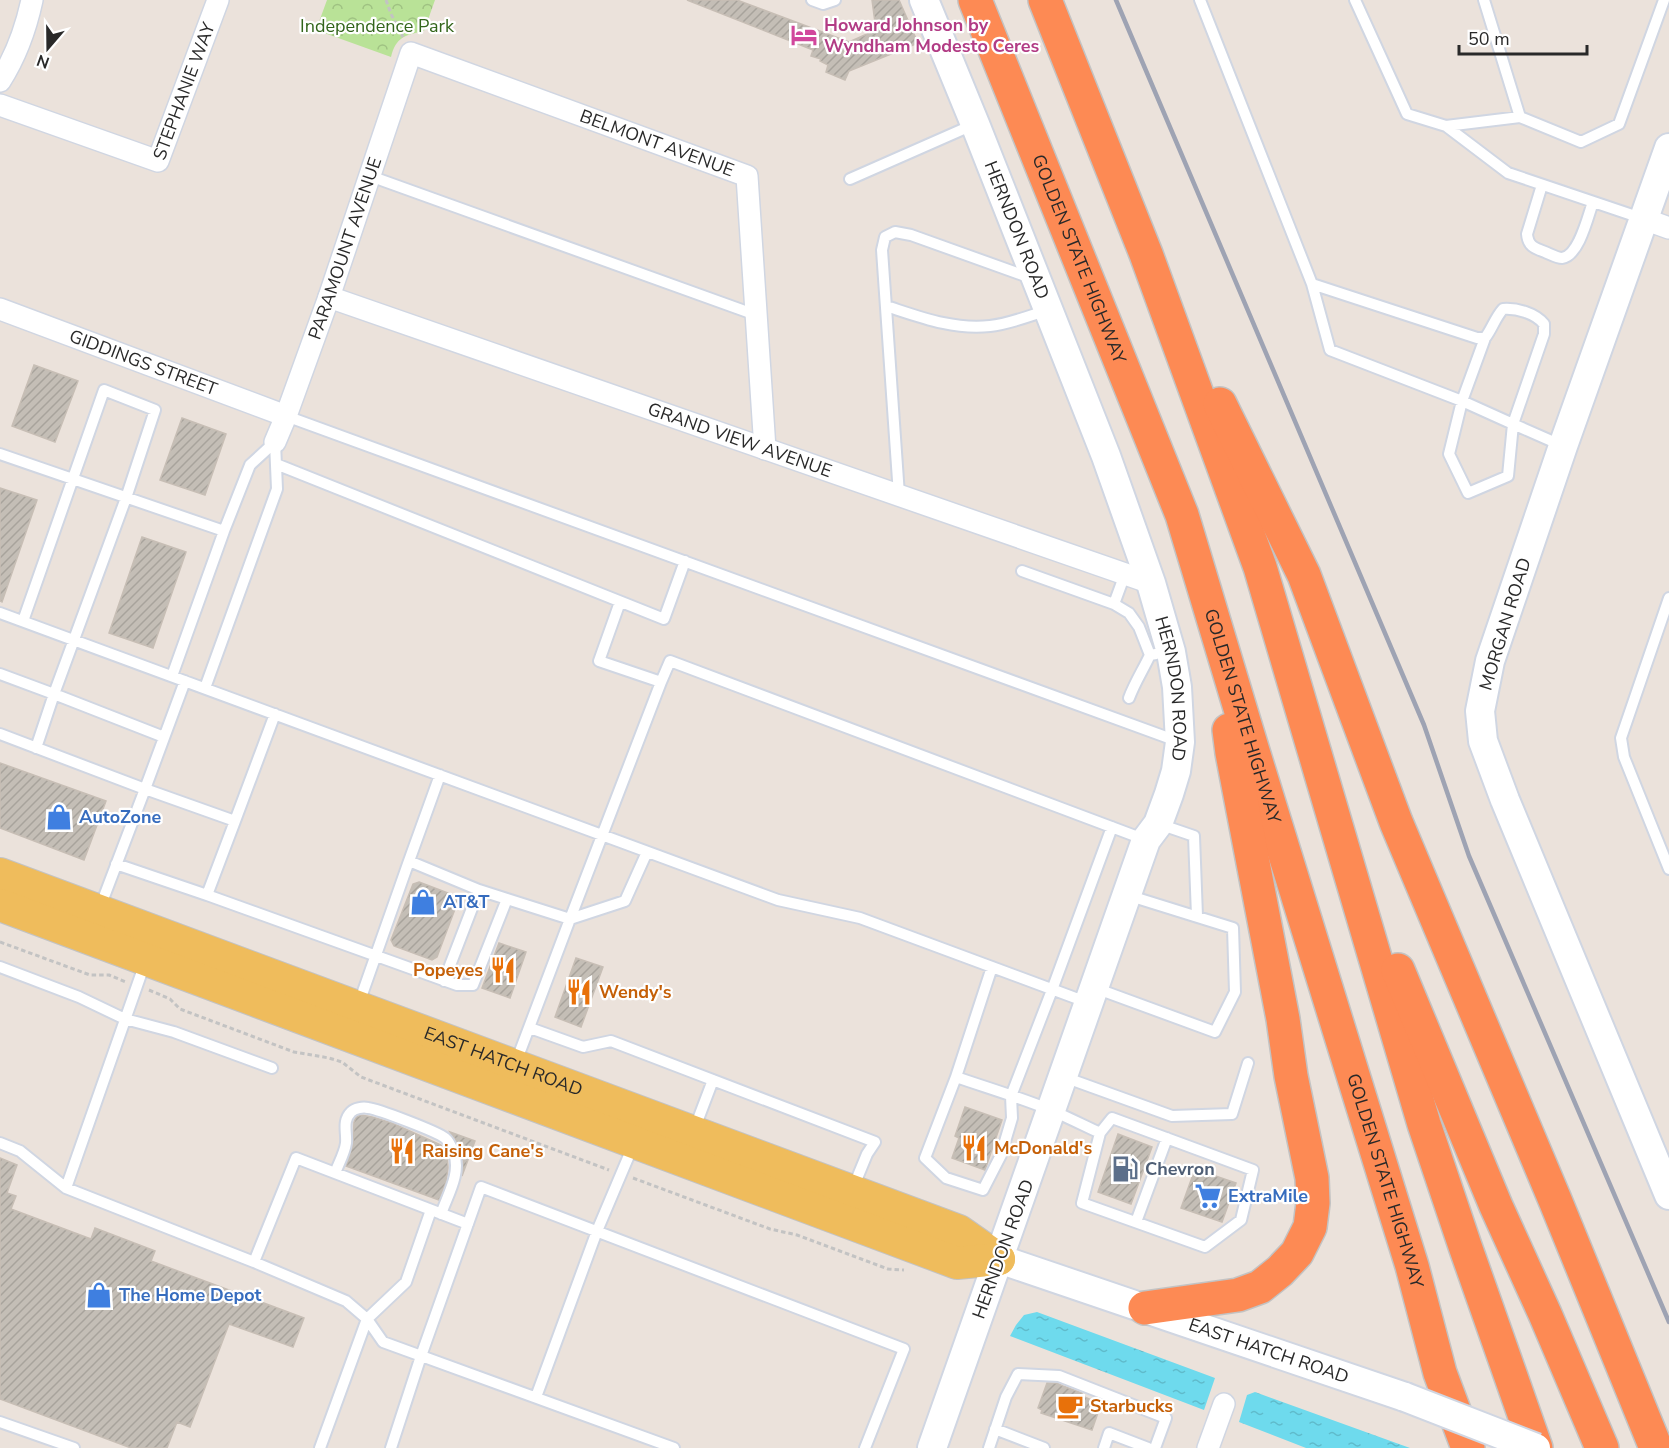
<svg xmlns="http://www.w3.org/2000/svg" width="1669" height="1448" font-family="'Nunito Sans',sans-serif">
	<defs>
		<pattern id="park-crowns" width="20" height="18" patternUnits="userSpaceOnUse" patternTransform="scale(1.5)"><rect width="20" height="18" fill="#b9e297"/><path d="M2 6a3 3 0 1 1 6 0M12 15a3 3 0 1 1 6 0" fill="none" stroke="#9fc282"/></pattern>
		<pattern id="water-ripples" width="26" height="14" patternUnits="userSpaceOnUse" patternTransform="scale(1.5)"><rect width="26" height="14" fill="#6edaed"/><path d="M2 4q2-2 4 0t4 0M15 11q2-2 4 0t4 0" fill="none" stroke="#5fbbcb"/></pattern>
		<pattern id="building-hatch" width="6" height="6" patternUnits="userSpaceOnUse" patternTransform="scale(1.5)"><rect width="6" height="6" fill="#c4beb6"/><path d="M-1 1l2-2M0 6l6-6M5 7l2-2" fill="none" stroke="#a8a39c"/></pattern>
	</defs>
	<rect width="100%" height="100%" fill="#ebe2db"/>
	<path fill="url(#park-crowns)" d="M327 0H435L424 31C405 35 396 37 391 57L316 30Z"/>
	<path fill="url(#water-ripples)" d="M1037 1312 1215 1378 1204 1410 1010 1336 1016 1325 1024 1315Z
		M1255 1392 1410 1448H1306L1239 1422 1247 1395Z"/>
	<path fill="url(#building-hatch)" stroke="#c7beb5" stroke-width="1.5" d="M687 0H737L849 42 876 30 872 0H899L918 43 849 71 845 80 826 72 828 65 820 61 821 59 811 56 813 50Z
		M34 365 78 381 55 442 12 426Z
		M182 418 226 434 205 495 160 480Z
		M0 488 37 500 2 602 0 601Z
		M142 537 186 552 153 648 109 633Z
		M0 763 106 801 84 860 0 828Z
		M419 882 456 896 458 901 437 957 432 960 394 946 391 940 413 884Z
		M499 943 526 952 510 998 482 988Z
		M576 958 603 967 581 1027 555 1017Z
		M965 1107 1002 1120 985 1170 952 1158 959 1138 955 1136Z
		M361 1115 372 1117 392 1123 441 1145 447 1155 448 1168 446 1182 439 1200 346 1166 353 1144 354 1122 356 1117Z
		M450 1132 475 1141 462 1176 463 1161 461 1151 455 1139Z
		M1118 1134 1152 1147 1131 1204 1098 1192Z
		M0 1158 17 1165 7 1193 16 1196 11 1209 91 1239 95 1228 155 1251 151 1261 304 1318 293 1347 229 1324 190 1427 177 1422 167 1448H131L0 1399Z
		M1195 1169 1236 1183 1222 1222 1181 1208Z
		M1047 1383H1057L1063 1386 1082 1393V1396L1101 1404 1092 1430 1041 1413 1042 1410 1038 1408Z"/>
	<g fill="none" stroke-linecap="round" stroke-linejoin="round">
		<g stroke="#d0d6e2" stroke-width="14">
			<path id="lane" d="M812 0 823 4 835 0
				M1200 0 1312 284 1477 338H1485C1492 329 1495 318 1503 309 1517 308 1535 313 1544 324V334L1513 424 1563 446
				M1355 0 1407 114 1446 126 1520 117 1484 0
				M1520 117 1581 142 1619 124 1664 0
				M1446 126 1508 173 1644 219
				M370 176 756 315
				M850 179 975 124
				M1542 185 1527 234C1528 246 1534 248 1545 252 1550 254 1557 258 1562 258 1579 256 1588 216 1593 202
				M1312 284 1330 350 1462 401 1449 454 1468 493 1508 476 1513 424 1462 401 1485 338
				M886 306C920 317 953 330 990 326 1009 324 1029 316 1048 310
				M286 416 1177 741
				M0 454 224 531 172 676
				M276 464 664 619 685 561
				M899 495 882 250 885 237 895 232 911 235 1031 278
				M224 531 250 465 275 442
				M1022 571 1114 604 1129 613 1139 627 1150 655
				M1669 598 1621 738 1624 757 1669 869
				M620 602 599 661 661 682 570 919 625 901 647 852
				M1114 604 1125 574
				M0 613 778 900 860 918 1089 1003
				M0 674 54 694 126 498 155 410 104 390 23 621
				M661 682 670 661 1146 840
				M205 688 277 489 275 442
				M1129 698C1135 682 1143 670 1150 655L1156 654
				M0 734 145 789 185 681
				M36 748 54 694 164 737
				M235 821 275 714
				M1159 824 1194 836 1197 916
				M409 861 440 775
				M207 895 457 985H473L507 899 479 890
				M507 899 570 919 516 1062
				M99 910 145 789 235 821 207 895 116 864
				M0 967 79 997 125 1019 174 1032 272 1068
				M1095 988 1215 1032 1235 992 1233 928 1127 895
				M359 1003 409 861 479 890 444 981
				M530 1028 583 1047 611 1041 875 1142 867 1154 853 1188
				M956 1077 992 967
				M1064 1077 1172 1116 1232 1114 1248 1063
				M694 1130 713 1080
				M1100 1133 1112 1118 1253 1170 1241 1220 1205 1247 1082 1203 1100 1133C1085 1126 1069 1118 1053 1111 1022 1098 988 1088 956 1077L925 1158 946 1178 983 1190 1001 1155 1012 1118 1011 1096 1052 990 1112 827
				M0 1143 20 1151 66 1188 254 1262 296 1158 468 1224
				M335 1173C339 1163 345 1152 346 1143 347 1132 342 1121 351 1112 355 1108 363 1107 368 1108 378 1109 438 1132 445 1138 449 1141 452 1148 454 1153 461 1174 448 1194 441 1214
				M66 1188 145 963
				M1136 1222 1167 1138
				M254 1262 346 1301 367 1319 383 1342 674 1448
				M536 1397 597 1231 633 1146
				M0 1422 74 1448
				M995 1429 1044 1448
				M320 1448 367 1319 406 1282 431 1210
				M391 1448 421 1356 481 1187 904 1349 865 1448
				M989 1448 1006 1397 1018 1374 1059 1376 1166 1418 1155 1448
				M1104 1448 1109 1433 1148 1448"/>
		</g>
		<g stroke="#d0d6e2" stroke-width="24">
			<g id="street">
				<path d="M0 81C16 56 26 28 32 0"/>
				<path id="s1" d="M0 105 158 161 218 0"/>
				<path d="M1644 219 1669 228"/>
				<path id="s2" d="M329 297 1151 583"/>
				<path id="s3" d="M0 309 286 416"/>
				<path id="s4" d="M275 442 286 416 329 297 411 53 747 176 765 449"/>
				<path d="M1208 1448 1224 1404"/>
			</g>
		</g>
		<g stroke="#d0d6e2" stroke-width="32">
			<g id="secondary">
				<path id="s5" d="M924 0 975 124 1106 456 1151 583 1171 652 1177 687 1180 742 1176 771 1169 794 1158 824 1146 840 932 1448"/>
				<path d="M1669 148 1563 446 1490 661 1480 711 1483 741 1505 800 1669 1195"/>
				<path id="s6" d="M999 1259 1405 1397"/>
			</g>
		</g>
		<g stroke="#c3c3c3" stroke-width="34">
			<g id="primary">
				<path id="s7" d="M0 874 959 1231 999 1259"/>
				<path d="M0 905C319 1024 638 1144 957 1263L999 1259"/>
			</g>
		</g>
		<g stroke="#c3c3c3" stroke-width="36">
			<g id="highway">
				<path id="s8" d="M975 0 1182 515 1252 748 1412 1266 1440 1373 1468 1448"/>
				<path d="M1045 0 1146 254 1260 567 1424 1124 1465 1246 1536 1448"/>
				<path d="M1220 404 1304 575 1396 822 1555 1200 1656 1448"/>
				<path d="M1398 970 1496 1206 1545 1314 1602 1448"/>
				<path d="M1145 1308 1238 1295 1260 1287 1280 1271 1297 1253 1310 1227 1313 1203 1312 1178 1291 1076 1283 1019 1232 753 1229 730"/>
			</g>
		</g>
		<path stroke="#c3c3c3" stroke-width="3" stroke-dasharray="4.5 3" stroke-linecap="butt" d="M386 0 391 14 403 37
			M0 942 90 975H109L126 982
			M149 990 170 999 180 1009 294 1052 329 1058 342 1062 361 1077 609 1170
			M633 1178 770 1229 797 1235 888 1269 904 1270"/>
		<use href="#lane" stroke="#fff" stroke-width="10"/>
		<use href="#street" stroke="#fff" stroke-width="21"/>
		<use href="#secondary" stroke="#fff" stroke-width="28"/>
		<use href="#primary" stroke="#efbc5c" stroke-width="32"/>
		<use href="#highway" stroke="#fd8a54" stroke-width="33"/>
		<path stroke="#9ea3b3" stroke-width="4.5" d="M1116 0 1424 725 1469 856 1669 1322"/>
		<g stroke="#d0d6e2" stroke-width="32" stroke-linecap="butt">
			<path id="secondary-bridge" d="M1405 1397 1536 1448"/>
		</g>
		<use href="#secondary-bridge" stroke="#fff" stroke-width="28"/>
	</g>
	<defs>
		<g id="hotel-bare" transform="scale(2.07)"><path d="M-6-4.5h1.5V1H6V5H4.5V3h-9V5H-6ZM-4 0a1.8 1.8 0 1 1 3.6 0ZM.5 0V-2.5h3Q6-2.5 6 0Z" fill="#d1479c" stroke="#fff" stroke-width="2.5" paint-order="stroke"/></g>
		<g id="shop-bare" transform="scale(2.07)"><path d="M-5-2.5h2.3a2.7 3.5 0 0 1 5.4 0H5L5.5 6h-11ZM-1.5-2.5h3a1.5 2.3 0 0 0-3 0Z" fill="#3f7fe0" stroke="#fff" stroke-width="2.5" paint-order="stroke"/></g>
		<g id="restaurant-bare" transform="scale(2.07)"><path d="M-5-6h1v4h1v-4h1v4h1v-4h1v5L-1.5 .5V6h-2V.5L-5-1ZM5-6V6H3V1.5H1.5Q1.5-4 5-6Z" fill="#e8710a" stroke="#fff" stroke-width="2.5" paint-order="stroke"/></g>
		<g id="fuel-bare" transform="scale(2.07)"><path d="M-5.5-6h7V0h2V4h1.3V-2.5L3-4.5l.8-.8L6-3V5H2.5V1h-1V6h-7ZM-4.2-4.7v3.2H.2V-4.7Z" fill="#5c6f8a" stroke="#fff" stroke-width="2.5" paint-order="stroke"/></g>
		<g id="supermarket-bare" transform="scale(2.07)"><path d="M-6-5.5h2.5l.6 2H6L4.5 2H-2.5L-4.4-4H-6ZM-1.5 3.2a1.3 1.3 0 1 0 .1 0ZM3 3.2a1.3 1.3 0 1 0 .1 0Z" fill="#3f7fe0" stroke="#fff" stroke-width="2.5" paint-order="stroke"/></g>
		<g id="cafe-bare" transform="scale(2.07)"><path d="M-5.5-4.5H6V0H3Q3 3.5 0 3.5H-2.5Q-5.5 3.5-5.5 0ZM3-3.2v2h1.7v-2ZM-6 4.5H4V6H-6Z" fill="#e8710a" stroke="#fff" stroke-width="2.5" paint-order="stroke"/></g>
	</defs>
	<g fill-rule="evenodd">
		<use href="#hotel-bare" x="804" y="35"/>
		<use href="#shop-bare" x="59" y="817"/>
		<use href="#shop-bare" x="423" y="902"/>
		<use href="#restaurant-bare" x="503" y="970"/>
		<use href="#restaurant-bare" x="579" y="992"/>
		<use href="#restaurant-bare" x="974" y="1148"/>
		<use href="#restaurant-bare" x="402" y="1151"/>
		<use href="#fuel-bare" x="1125" y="1169"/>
		<use href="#supermarket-bare" x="1208" y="1196"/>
		<use href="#shop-bare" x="99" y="1295"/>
		<use href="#cafe-bare" x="1070" y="1406"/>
	</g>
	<g text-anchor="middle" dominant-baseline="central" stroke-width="4.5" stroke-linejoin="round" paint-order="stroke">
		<g font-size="18" font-weight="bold" fill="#b23c85" stroke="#fff" text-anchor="start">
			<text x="824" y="25">Howard Johnson by<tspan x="824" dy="21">Wyndham Modesto Ceres</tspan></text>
		</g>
		<g font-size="18" fill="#32651a" stroke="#fff">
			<text x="377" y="26">Independence Park</text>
		</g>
		<g font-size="18" fill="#292929" stroke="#fff">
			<text stroke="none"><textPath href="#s1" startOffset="242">STEPHANIE WAY</textPath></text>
			<text stroke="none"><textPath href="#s4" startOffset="674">BELMONT AVENUE</textPath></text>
			<text stroke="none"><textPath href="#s5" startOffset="248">HERNDON ROAD</textPath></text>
			<text stroke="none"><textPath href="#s4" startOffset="206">PARAMOUNT AVENUE</textPath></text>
			<text stroke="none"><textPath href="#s8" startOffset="279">GOLDEN STATE HIGHWAY</textPath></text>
			<text stroke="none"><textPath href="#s3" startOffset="153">GIDDINGS STREET</textPath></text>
			<text stroke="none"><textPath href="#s2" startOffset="435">GRAND VIEW AVENUE</textPath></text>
			<text transform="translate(1505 624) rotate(-73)">MORGAN ROAD</text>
			<text stroke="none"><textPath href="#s5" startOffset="734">HERNDON ROAD</textPath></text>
			<text stroke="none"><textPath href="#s8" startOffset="765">GOLDEN STATE HIGHWAY</textPath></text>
			<text stroke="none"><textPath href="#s7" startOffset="537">EAST HATCH ROAD</textPath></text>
			<text stroke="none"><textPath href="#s8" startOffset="1251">GOLDEN STATE HIGHWAY</textPath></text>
			<text transform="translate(1003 1249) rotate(-70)">HERNDON ROAD</text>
			<text stroke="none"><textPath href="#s6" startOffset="285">EAST HATCH ROAD</textPath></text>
		</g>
		<g font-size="18" font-weight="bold" fill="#366cbe" stroke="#fff" text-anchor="start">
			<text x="79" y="817">AutoZone</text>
			<text x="443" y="902">AT&amp;T</text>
			<text x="1228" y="1196">ExtraMile</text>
			<text x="119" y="1295">The Home Depot</text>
		</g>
		<g font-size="18" font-weight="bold" fill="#c56008" stroke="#fff" text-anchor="start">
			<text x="483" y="970" text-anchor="end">Popeyes</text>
			<text x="599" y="992">Wendy's</text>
			<text x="994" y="1148">McDonald's</text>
			<text x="422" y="1151">Raising Cane's</text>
			<text x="1090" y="1406">Starbucks</text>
		</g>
		<g font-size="18" font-weight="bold" fill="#4e5e75" stroke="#fff" text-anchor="start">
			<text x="1145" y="1169">Chevron</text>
		</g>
	</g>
	<g transform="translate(48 48) rotate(200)" stroke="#ffffff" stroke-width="4.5" paint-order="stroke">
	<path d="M0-4.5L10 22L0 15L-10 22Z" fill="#292929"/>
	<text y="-9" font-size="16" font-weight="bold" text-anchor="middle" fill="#292929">N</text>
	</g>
	<path d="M1459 45v9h128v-9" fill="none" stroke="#292929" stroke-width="3"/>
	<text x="1468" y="45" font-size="18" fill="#292929" stroke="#ffffff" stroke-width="4.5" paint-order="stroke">50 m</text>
</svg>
